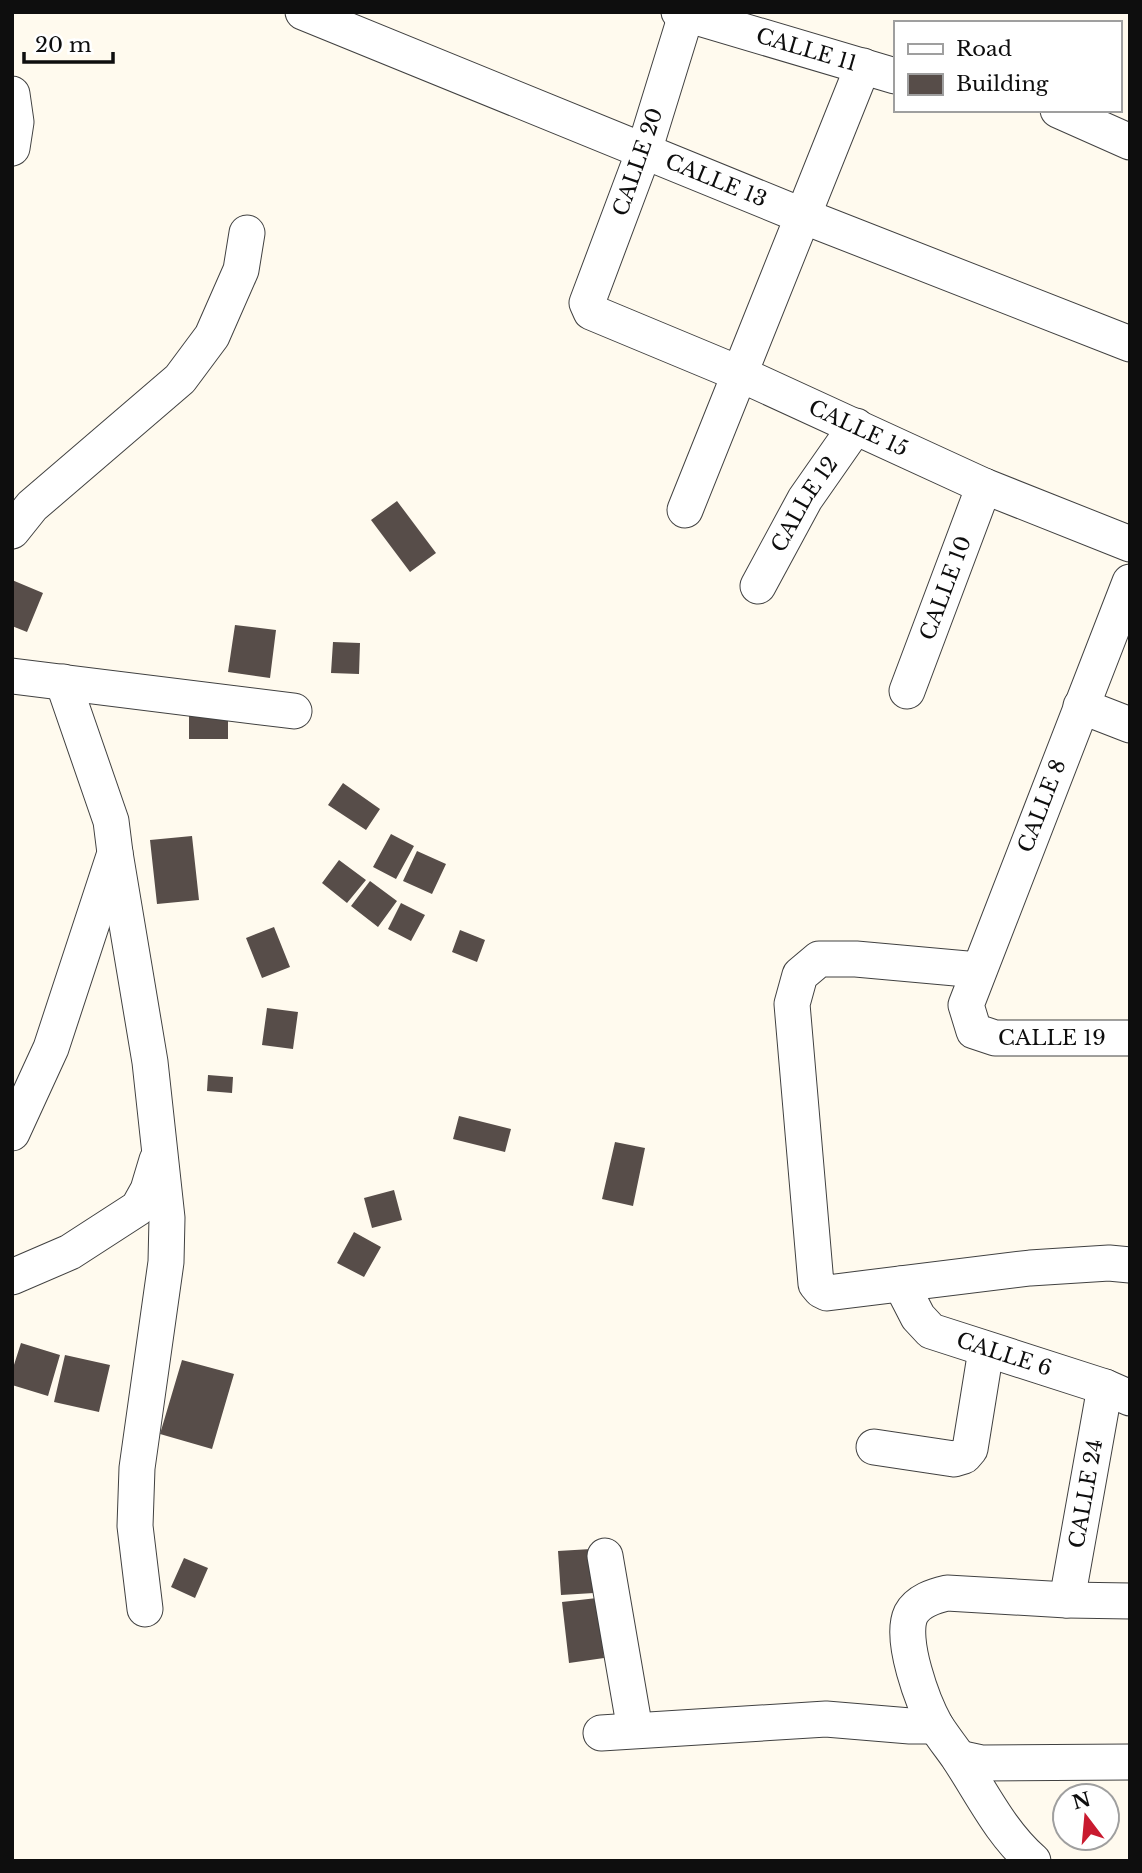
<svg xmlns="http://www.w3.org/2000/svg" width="1142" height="1873" font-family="'Libre Baskerville',serif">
	<rect width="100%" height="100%" fill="#fffaee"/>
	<path fill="#574d49" d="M397 501 436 553 410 572 371 520Z
		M12 580 43 593 27 632 12 626Z
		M235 625 276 630 270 678 228 672Z
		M333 642 360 643 359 674 331 673Z
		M189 705 228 706V739H189Z
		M343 783 380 809 366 830 328 805Z
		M391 834 414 846 396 879 373 867Z
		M192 836 199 900 157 904 150 840Z
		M417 851 446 864 432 894 403 881Z
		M339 860 366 880 347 903 322 883Z
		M370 881 397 901 378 927 351 906Z
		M401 903 425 915 411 941 388 929Z
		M274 927 290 967 262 978 246 938Z
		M460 930 485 940 477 962 452 952Z
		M267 1008 298 1012 293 1049 262 1045Z
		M208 1075 233 1077 232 1093 207 1091Z
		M459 1116 511 1129 505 1152 453 1139Z
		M615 1142 645 1148 633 1206 602 1199Z
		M394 1190 402 1220 372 1228 364 1198Z
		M354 1232 381 1247 364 1277 337 1263Z
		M21 1343 60 1355 48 1396 12 1385V1371Z
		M65 1355 110 1365 99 1412 54 1402Z
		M182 1360 234 1374 212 1449 160 1434Z
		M591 1549 594 1593 561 1595 558 1551Z
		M184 1558 208 1568 195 1598 171 1587Z
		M597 1598 604 1658 569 1663 562 1602Z"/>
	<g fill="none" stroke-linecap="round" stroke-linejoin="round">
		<g stroke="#414141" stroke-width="37">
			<g id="minor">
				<path id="s1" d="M303 12 803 216 1130 344"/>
				<path id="s2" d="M679 12 895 76"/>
				<path id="s3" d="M686 15 644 151 587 303 591 312 740 374 984 486 1130 544"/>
				<path d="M12 94 16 122 12 148"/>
				<path d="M1058 110 1130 142"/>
				<path d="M685 510 863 66"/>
				<path d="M12 531 32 506 180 379 212 336 241 270 247 233"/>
				<path id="s4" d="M1130 582 966 1005 974 1031 995 1038H1130"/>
				<path id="s5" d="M758 586 805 499 856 426"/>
				<path d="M12 676 294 711"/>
				<path id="s6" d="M907 691 984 486"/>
				<path d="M1081 706 1130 725"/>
				<path d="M115 853 150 1062 167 1218 166 1262 137 1468 135 1526 145 1609"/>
				<path d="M978 970 856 959H819L800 975 792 1004 816 1284 821 1290 827 1293 1030 1268 1109 1263 1130 1265"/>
				<path d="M12 1133 51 1048 115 853 111 821 63 682"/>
				<path d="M12 1277 70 1252 138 1208 148 1190 157 1160"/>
				<path id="s7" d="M901 1284 918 1317 931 1331 1105 1387 1130 1398"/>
				<path d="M874 1447 954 1459 964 1456 970 1449 986 1350"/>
				<path d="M605 1556 635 1730"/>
				<path id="s8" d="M1067 1600 1105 1387"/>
				<path d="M601 1733 826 1719 910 1726H936"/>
				<path d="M959 1758 982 1763 1130 1762"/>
				<path d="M1033 1861C1000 1832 982 1793 958 1757 951 1747 943 1737 936 1726 923 1703 899 1639 911 1614 918 1601 934 1596 947 1593L1067 1600 1130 1601"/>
			</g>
		</g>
		<use href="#minor" stroke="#fff" stroke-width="35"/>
	</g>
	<g text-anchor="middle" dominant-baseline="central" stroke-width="7" stroke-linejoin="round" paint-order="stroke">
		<g font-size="21" fill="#0e0e0e" stroke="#fff">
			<text stroke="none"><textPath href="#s2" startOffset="133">CALLE 11</textPath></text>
			<text transform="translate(638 162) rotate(-71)">CALLE 20</text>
			<text stroke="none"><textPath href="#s1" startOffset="446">CALLE 13</textPath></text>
			<text stroke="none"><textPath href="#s3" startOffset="606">CALLE 15</textPath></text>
			<text stroke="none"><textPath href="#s5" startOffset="94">CALLE 12</textPath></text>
			<text stroke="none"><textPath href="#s6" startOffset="110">CALLE 10</textPath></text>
			<text transform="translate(1042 806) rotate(-69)">CALLE 8</text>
			<text stroke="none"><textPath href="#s4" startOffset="560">CALLE 19</textPath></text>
			<text stroke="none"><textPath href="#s7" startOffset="133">CALLE 6</textPath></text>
			<text stroke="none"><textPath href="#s8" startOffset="108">CALLE 24</textPath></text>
		</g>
	</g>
	<rect width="1142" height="1873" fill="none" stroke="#0e0e0e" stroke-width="28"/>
	<rect x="894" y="21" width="228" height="91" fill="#ffffff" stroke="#9f9f9f" stroke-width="2"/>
	<rect x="908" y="44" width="35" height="10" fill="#ffffff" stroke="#9f9f9f" stroke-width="2"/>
	<text x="956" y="56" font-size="21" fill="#0e0e0e">Road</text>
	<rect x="908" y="74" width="35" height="21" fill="#574d49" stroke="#9f9f9f" stroke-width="2"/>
	<text x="956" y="91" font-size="21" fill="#0e0e0e">Building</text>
	<g transform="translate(1086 1817) rotate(344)"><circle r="33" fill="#ffffff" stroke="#9f9f9f" stroke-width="2"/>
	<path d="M0-5L12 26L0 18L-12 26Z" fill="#c91a2f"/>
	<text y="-10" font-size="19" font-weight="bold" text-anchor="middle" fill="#0e0e0e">N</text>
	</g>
	<path d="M24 52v10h89v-10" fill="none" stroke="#0e0e0e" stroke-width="3.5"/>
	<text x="35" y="52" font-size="21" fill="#0e0e0e" stroke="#ffffff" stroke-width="5" paint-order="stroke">20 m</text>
</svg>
